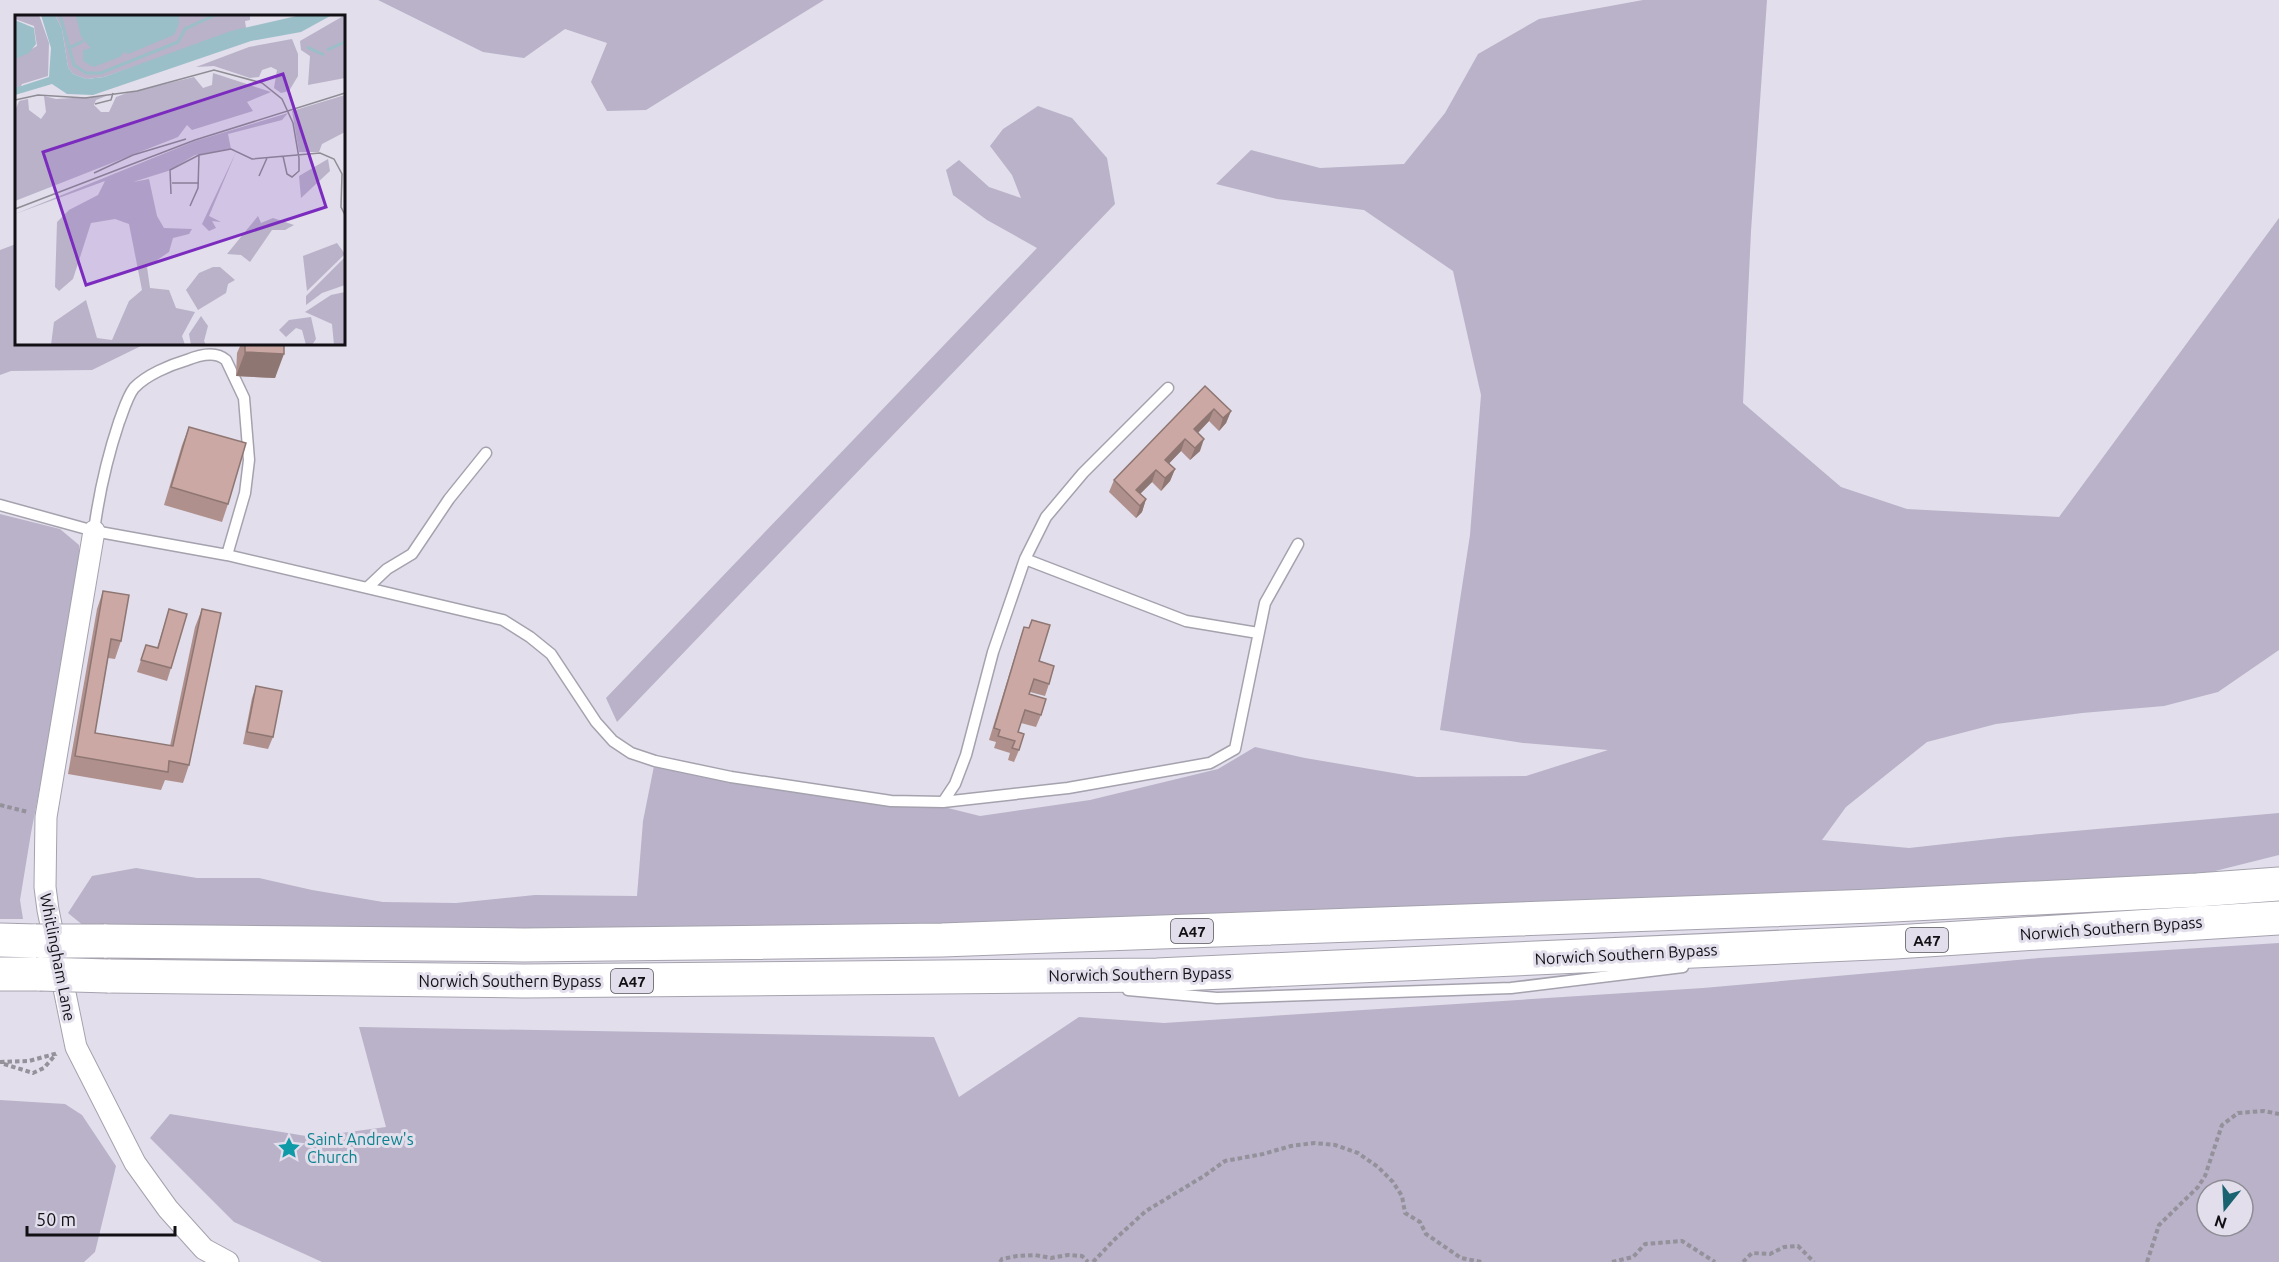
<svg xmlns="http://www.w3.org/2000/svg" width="2279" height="1262" font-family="Ubuntu,sans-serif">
	<rect width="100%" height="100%" fill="#e2deeb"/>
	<path fill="#b9b2c9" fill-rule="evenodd" d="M378 0H824L646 110 607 111 591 82 607 43 565 29 524 58 483 52Z
		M1643 0H1767L1751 231 1743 403 1841 487 1907 509 2059 517 2279 218V650L2218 692 2164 706 2082 713 1996 724 1927 742 1846 807 1822 840 1909 848 2008 837 2279 813V855L2195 876 942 932 95 935 68 913 92 876 136 868 197 878H259L312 890 383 902 456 903 535 895 637 896 643 821 655 761 924 802 980 816 1090 800 1218 769 1255 747 1305 758 1417 777 1526 776 1608 750 1523 743 1440 730 1470 535 1481 395 1453 271 1364 210 1277 199 1216 184 1251 150 1320 168 1404 164 1445 113 1478 54 1539 19Z
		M1038 106 1072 118 1107 158 1115 204 617 722 606 698 1037 248 987 220 953 195 946 170 959 160 989 187 1021 198 1012 175 990 146 1003 129Z
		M16 244V344H145L92 370 11 371 0 375V250Z
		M0 514 60 529 79 545 81 573 31 833 20 900 23 919H0Z
		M2279 943V1262H322L234 1222 150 1138 170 1114 312 1137 386 1127 359 1027 934 1037 959 1097 1079 1017 1164 1023 1703 988 2039 958ZM2207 1190H2243V1226H2207Z
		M0 1100 65 1104 82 1115 116 1166 95 1252 84 1262H0Z"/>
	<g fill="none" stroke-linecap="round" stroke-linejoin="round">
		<g stroke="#a5a2ae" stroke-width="13">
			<path id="lane" d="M0 505 94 531 227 555 503 620 530 637 551 654 596 722 613 741 631 753 655 761 731 777 891 801 943 802 955 784 966 755 993 652 1025 559 1046 517 1083 473 1168 388
				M94 531C99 493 107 458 119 422 123 412 127 397 134 388 146 375 170 365 187 360 199 355 215 350 226 360L244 398 249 460 245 493 227 555
				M1025 559 1186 621 1258 633
				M368 587 387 569 412 554 449 499 486 453
				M943 802 1068 788 1210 763 1235 749 1265 603 1298 544
				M1128 990 1217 998 1511 988 1683 967"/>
		</g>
		<g stroke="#a5a2ae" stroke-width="23">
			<path id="street" d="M94 531 46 817 45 887 48 910 76 1047 135 1163 168 1209 204 1249 228 1262"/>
		</g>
		<g stroke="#a5a2ae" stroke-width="35">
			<path id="highway" d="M0 940 36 941
				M104 941 524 945 942 940 1873 906 2197 890 2279 884
				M0 974H40
				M108 976 524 981 1157 975 1895 942 2279 918"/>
		</g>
		<path stroke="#94919b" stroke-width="4" stroke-dasharray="4.5 3" stroke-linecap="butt" d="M0 805 28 812
			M0 1062 29 1061 58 1053
			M4 1064 33 1073 44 1068 56 1054
			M1000 1262 1002 1259 1017 1256 1035 1255 1051 1258 1068 1255 1082 1256 1088 1262
			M1093 1262 1115 1239 1146 1211 1204 1176 1225 1161 1263 1154 1291 1146 1314 1143 1335 1145 1358 1153 1378 1167 1393 1182 1402 1196 1405 1213 1420 1222 1426 1234 1461 1258 1482 1262
			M1612 1262 1633 1257 1645 1244 1682 1241 1715 1262
			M1743 1262 1752 1253 1770 1254 1784 1247 1798 1246 1814 1262
			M2147 1262 2159 1225 2198 1187 2205 1176 2222 1125 2238 1113 2264 1111 2279 1114"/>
		<use href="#lane" stroke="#fff" stroke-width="10"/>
		<use href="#street" stroke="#fff" stroke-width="21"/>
		<use href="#highway" stroke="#fff" stroke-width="33"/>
		<g stroke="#a5a2ae" stroke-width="35" stroke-linecap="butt">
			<path id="highway-bridge" d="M36 941H104
				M40 974 108 976"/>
		</g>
		<use href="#highway-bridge" stroke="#fff" stroke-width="33"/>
	</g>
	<path fill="#af908c" d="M241 344H284L275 378 236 376 237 353Z
		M1205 386 1231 411 1226 423 1219 431 1209 421 1198 433 1200 451 1190 460 1181 451 1169 463 1175 469 1170 481 1161 491 1152 482 1140 494 1146 499 1142 512 1136 518 1109 492 1114 480Z
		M189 427 228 504 222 522 164 505 182 445Z
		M103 591 121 641 115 659 108 658 95 733 170 746 195 627 202 609 189 765 183 783 165 780 161 790 68 774 97 609Z
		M169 609 171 668 167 681 137 672 146 645 157 648Z
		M1032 620 1039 661 1049 684 1045 696 1030 692 1029 694 1041 715 1036 727 1021 723 1018 732 1019 750 1014 762 1008 760 1010 753 994 748 996 742 989 740 1020 639 1024 627 1029 628Z
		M256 686 273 737 268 749 243 744 252 698Z"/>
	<path fill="#8e7672" d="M245 352 284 354 275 378 236 376Z
		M1214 409 1209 421 1190 441 1194 429Z
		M1231 411 1226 423 1219 431 1223 418Z
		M1185 439 1181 451 1161 472 1165 460Z
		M1204 439 1200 451 1190 460 1195 448Z
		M1175 469 1170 481 1161 491 1165 478Z
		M1156 470 1152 482 1134 500 1136 490Z
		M1146 499 1142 512 1136 518 1140 506Z"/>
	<path fill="#cba8a3" stroke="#8e7672" stroke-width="1.5" d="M245 344H284V354L245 352Z
		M1205 386 1231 411 1223 418 1214 409 1194 429 1204 439 1195 448 1185 439 1165 460 1175 469 1165 478 1156 470 1136 490 1146 499 1140 506 1114 480Z
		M189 427 246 443 228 504 171 487Z
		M103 591 129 595 121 641 111 639 95 733 173 746 202 609 221 613 189 765 169 761 168 772 75 756Z
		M169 609 187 614 171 668 141 660 146 645 158 648Z
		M1032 620 1050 625 1039 661 1054 666 1049 684 1034 679 1029 694 1046 699 1041 715 1025 710 1018 732 1024 734 1019 750 1012 748 1015 741 998 736 1000 730 994 728 1024 627 1029 628Z
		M256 686 282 691 273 737 247 732Z"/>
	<defs>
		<g id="sight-bare" transform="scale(1.8)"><path d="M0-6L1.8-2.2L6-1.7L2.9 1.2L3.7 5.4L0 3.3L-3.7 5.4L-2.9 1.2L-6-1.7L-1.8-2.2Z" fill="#0f9aa8" stroke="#e2deeb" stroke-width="2.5" paint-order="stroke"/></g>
	</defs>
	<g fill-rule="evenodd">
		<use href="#sight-bare" x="289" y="1148"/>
	</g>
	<g text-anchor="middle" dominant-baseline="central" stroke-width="6" stroke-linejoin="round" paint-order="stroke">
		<g fill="#e2deeb" stroke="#504e55" stroke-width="1.5">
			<rect x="1171" y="919" width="42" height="24" rx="4.5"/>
			<rect x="1906" y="928" width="42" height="24" rx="4.5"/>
			<rect x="611" y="969" width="42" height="24" rx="4.5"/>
		</g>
		<g font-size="15" font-weight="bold" fill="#121015">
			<text x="1192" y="931">A47</text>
			<text x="1927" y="940">A47</text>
			<text x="632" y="981">A47</text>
		</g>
		<g font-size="16" fill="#121015" stroke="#e2deeb">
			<text transform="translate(2111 928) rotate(-4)">Norwich Southern Bypass</text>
			<text transform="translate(1626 954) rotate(-3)">Norwich Southern Bypass</text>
			<text transform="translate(58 957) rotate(79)">Whitlingham Lane</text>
			<text transform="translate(1140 974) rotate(-1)">Norwich Southern Bypass</text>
			<text x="510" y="981">Norwich Southern Bypass</text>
		</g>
		<g font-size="16" fill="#0d838f" stroke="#e2deeb" text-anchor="start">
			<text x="307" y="1139">Saint Andrew's<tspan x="307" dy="18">Church</tspan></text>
		</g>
	</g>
	<g transform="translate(15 15)">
		<rect width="330" height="330" fill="#e2deeb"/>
		<path d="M0 0H24L34 28 33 61 7 69 0 82V43L22 31 19 11 0 4ZM40 0H235V5L230 6 231 13 89 62 72 64 58 59 53 52 47 14ZM330 0V63L293 70 295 41 286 35 285 26ZM277 24 283 39V61L274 76 266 78 259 73 262 55 256 52 247 55 244 62 235 63 199 51 181 52 234 32ZM198 58 256 77 232 87 238 96 177 115 172 110 163 122 0 186V96L4 86 13 84 14 95 26 104 31 97 29 81 41 84 91 81 81 85 79 90 86 97H94L101 82 112 78 179 62 188 73 197 70ZM330 80V117L307 129 304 137H284L277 96ZM273 98 267 105 213 119 216 134 180 140 153 156 118 167 134 164 142 201 149 213 177 214 174 219 158 223 154 237 132 252 135 273 154 275 161 293 180 297 167 321 170 330H36L39 307 71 285 82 323 97 325 114 286 127 275 114 209 100 204 76 208 58 264 44 276 40 272 42 207 54 195 83 180 90 166 0 199 180 126ZM221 137 194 201 206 207 197 206 201 213 194 216 187 209ZM313 144 315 156 286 183 284 161ZM243 201 246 208 258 203 279 210 270 215H257L235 247 226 240 212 239ZM322 228 330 239 292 276 288 241ZM330 242V270L307 278 291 290V281ZM198 252H205L220 265 213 269 211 278 183 295 171 275 184 258ZM330 277V330H319L317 309 290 297 316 280ZM186 301 193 311 189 326 191 330H176L174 319ZM296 302 301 324 297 330H291L287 315 281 313 271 322 264 315 274 305Z" fill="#b9b2c9"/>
		<path d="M26 0H40L47 14 53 52 58 59 72 64 89 62 216 16 286 0H317L286 17 236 26 78 80 52 79 37 69 0 80V73L34 62 36 33ZM61 0H164V9L159 20 113 39 109 37 105 42 78 52 68 46V35L76 33 66 22ZM0 5 19 13 21 29 14 38 0 44Z" fill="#9abfc8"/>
		<path fill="none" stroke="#9abfc8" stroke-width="3" d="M45 0 54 33M249 10 267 19M68 26 54 33 59 50 71 58H86L163 27 170 14 200 0M292 32 309 40M312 35 330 27"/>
		<path fill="none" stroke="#8f8c95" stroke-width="1.5" d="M0 85 23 80 70 83 122 76 199 55 247 68 267 84 278 108 284 143V156L277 162 272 159 268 141M80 89 96 85 98 78M79 158 118 140 171 124M244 161 252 143M157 168H184M156 179 155 155 184 140M175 191 183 173 184 140 216 134 237 144 305 138 319 144 327 159 326 192 330 200M0 194 180 125 330 78"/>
		<path fill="#7b2cbf" fill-opacity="0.15" stroke="#7b2cbf" stroke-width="3" d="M268 59 311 192 71 270 28 137Z"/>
		<rect width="330" height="330" fill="none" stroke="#121015" stroke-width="3"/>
	</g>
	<g transform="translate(2225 1208) rotate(198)"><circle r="28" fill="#e2deeb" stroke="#8f8c95" stroke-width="1.5"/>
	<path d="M0-4.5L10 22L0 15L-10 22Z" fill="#196270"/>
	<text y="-9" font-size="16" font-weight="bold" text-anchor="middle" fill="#121015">N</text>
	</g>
	<path d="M27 1226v9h148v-9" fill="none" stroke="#121015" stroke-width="3"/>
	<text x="36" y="1226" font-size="18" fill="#121015" stroke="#e2deeb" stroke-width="4.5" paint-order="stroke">50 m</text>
</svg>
